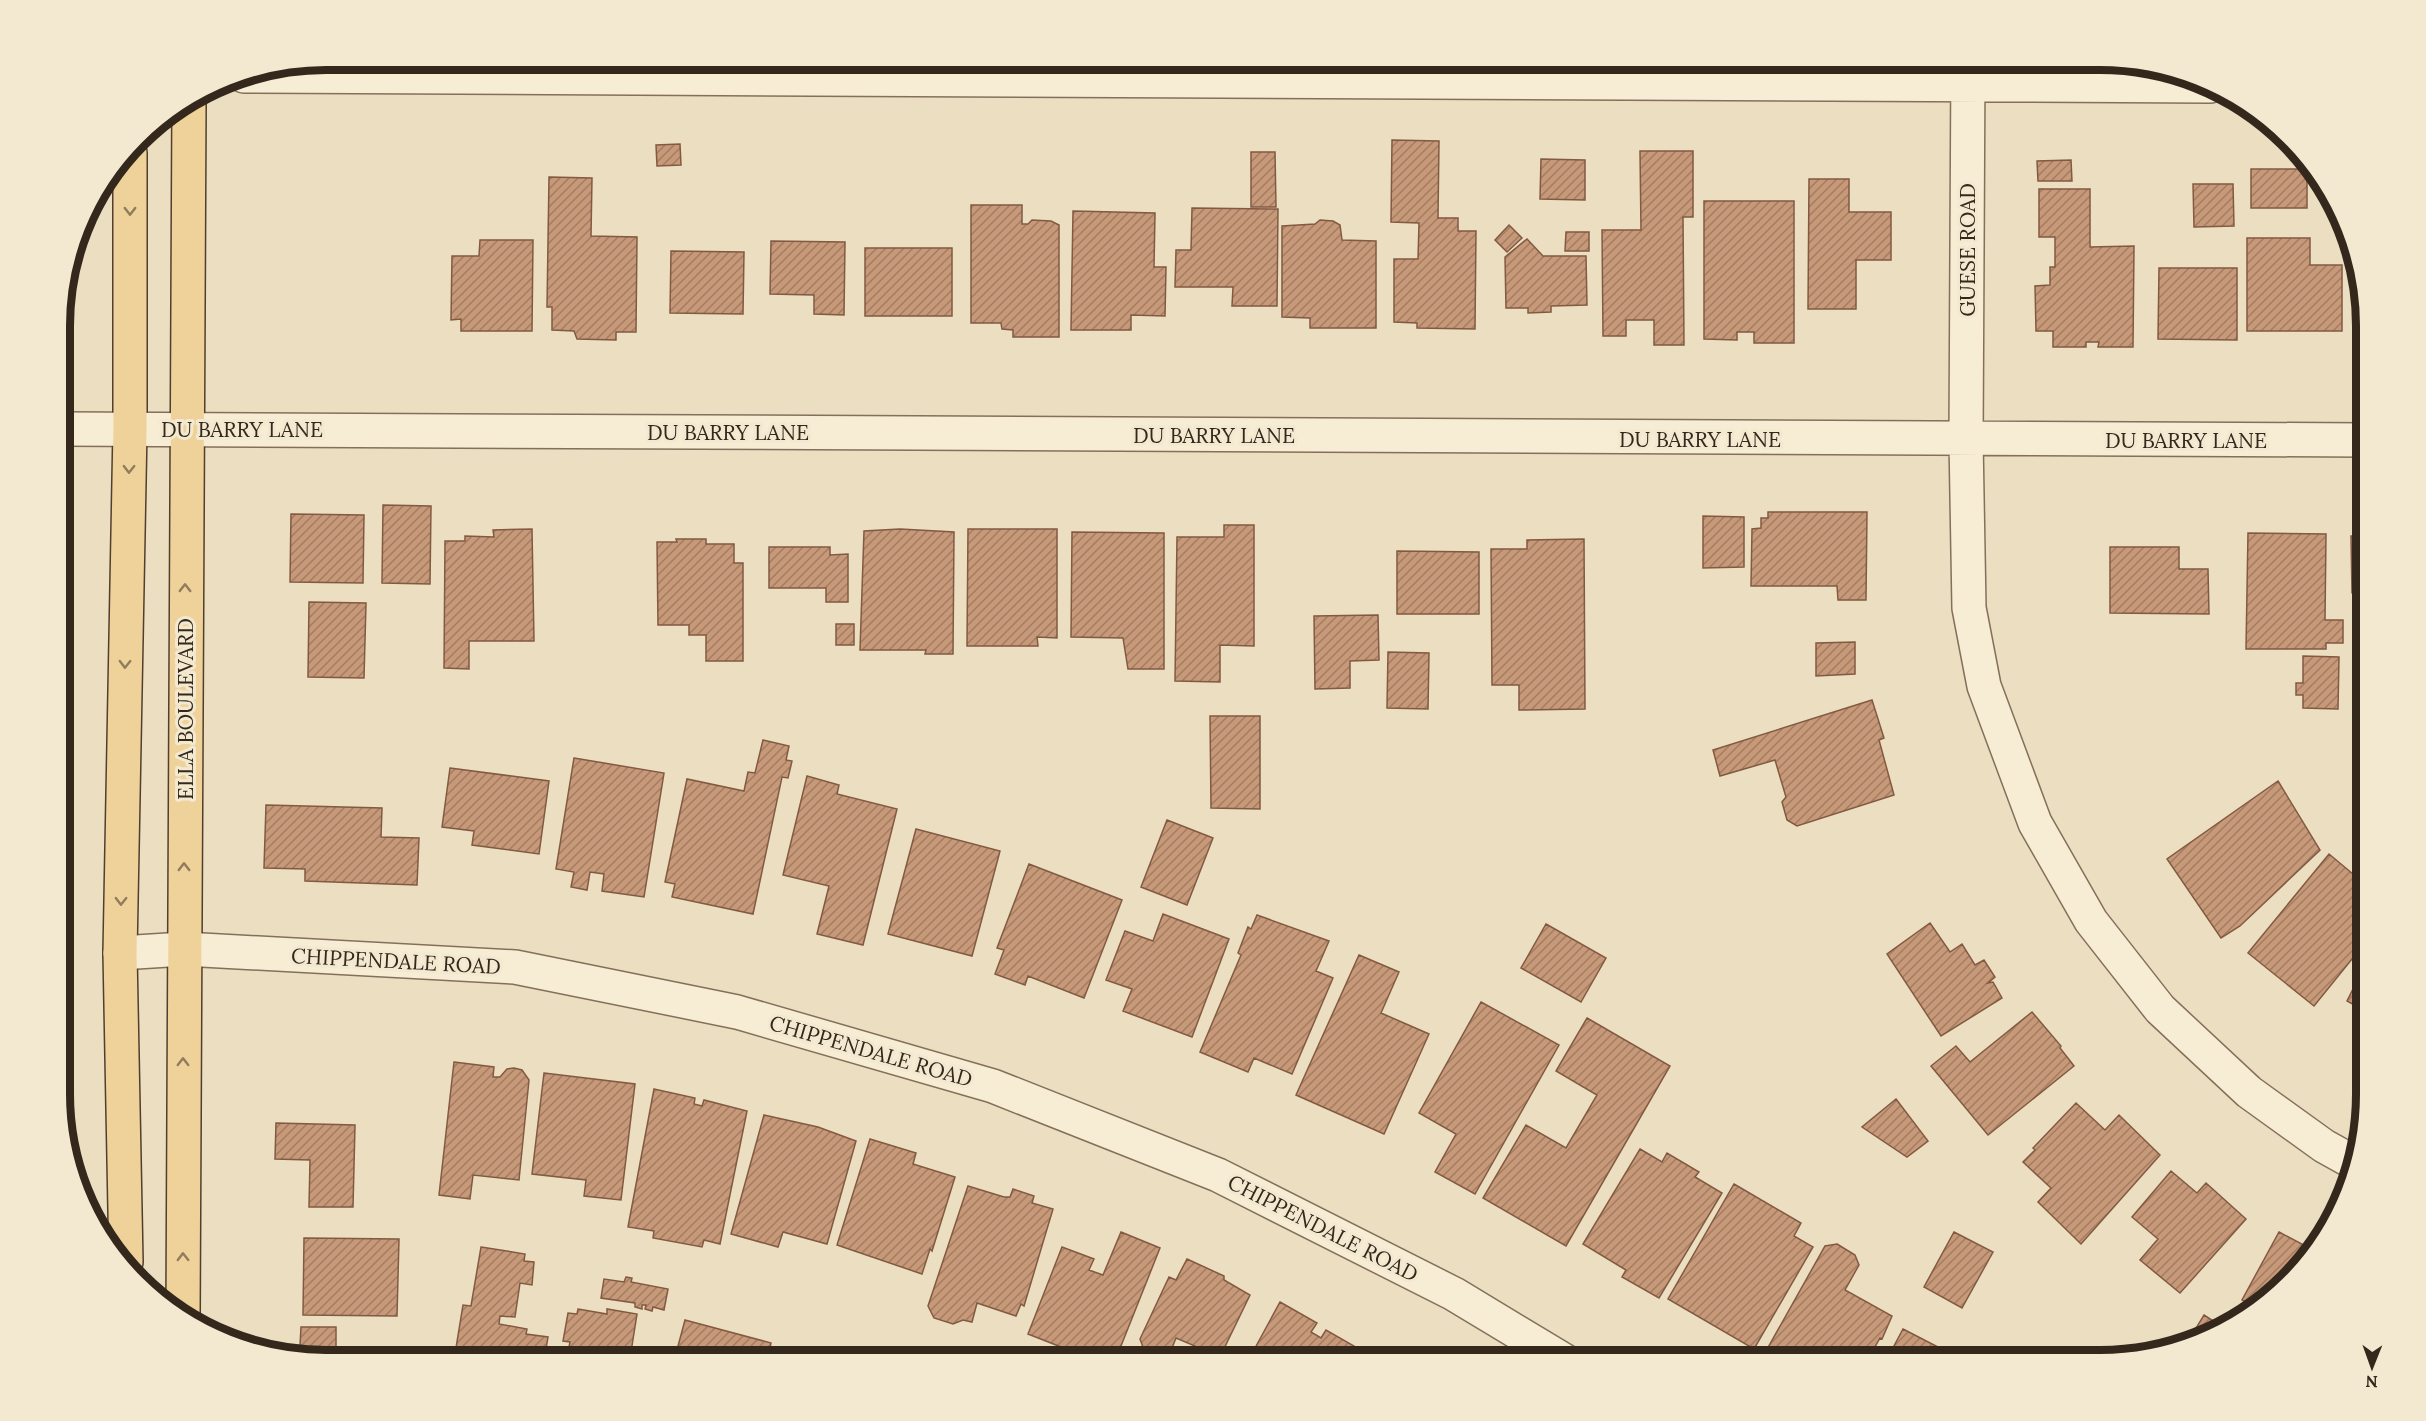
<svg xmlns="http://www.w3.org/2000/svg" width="2426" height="1421" font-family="Lora,serif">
	<defs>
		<pattern id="building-hatch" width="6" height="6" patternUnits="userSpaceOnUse" patternTransform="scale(1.5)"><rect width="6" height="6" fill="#c89979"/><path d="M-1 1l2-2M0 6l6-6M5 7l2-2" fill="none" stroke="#a37d63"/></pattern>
	</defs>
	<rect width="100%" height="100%" fill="#ebdec1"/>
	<path fill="url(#building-hatch)" stroke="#825a41" stroke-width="1.5" d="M1392 140 1439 141 1438 218H1458V231H1476L1475 329 1417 328V323L1394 322V259H1418L1419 223 1391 222Z
		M680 144 681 165 657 166 656 145Z
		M1640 151H1693V217H1683L1684 345H1654V320H1626V336H1603L1602 230H1641Z
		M1251 152H1275L1276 207H1251Z
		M1541 159 1585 160V200L1540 199Z
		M2071 160 2072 181H2038L2037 161Z
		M2251 169H2307V208H2251Z
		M549 177 592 178 591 236 637 237 636 332H616V340L577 339 574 331 552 330V307H547Z
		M1809 179H1849V212H1891V260H1856V309H1808Z
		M2193 184H2233L2234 226 2194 227Z
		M2039 189H2090V247L2134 246 2133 347H2098L2099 342H2086V347H2053V331H2036L2035 286 2050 285V267H2055V237H2039Z
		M1704 201H1794V343H1754V332H1737V340L1704 339Z
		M971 205H1022V224H1028L1032 220 1051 221 1059 225V337H1013V330L1002 329 1001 323H971Z
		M1192 208 1278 209 1277 306H1232L1233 287H1175L1176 250H1191Z
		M1073 211 1155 213 1154 267H1166L1165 316 1131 315V330H1071Z
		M1320 220 1333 221 1340 225 1342 240 1376 241V328H1310V318L1282 317V226L1315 224Z
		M1509 225 1522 238 1507 252 1495 240Z
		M1566 232H1589V251H1565Z
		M2247 238H2310V265H2342V331H2247Z
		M1527 239 1543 256H1586L1587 305 1551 306V312L1528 313V308H1506L1505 257Z
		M480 240H533L532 331H461V319L451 320 452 256H479Z
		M771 241 845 242 844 315 814 314V295L770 294Z
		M865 248H952V316H865Z
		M671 251 744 252 743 314 670 313Z
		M2159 268H2237V340L2158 339Z
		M2355 276 2365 309V327L2355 326Z
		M383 505 431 506 430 584 382 583Z
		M1768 512H1867L1866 600H1838L1837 586H1751L1752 529 1761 528V518H1768Z
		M291 514 364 515 363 583 290 582Z
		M1703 516 1744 517V567L1703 568Z
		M1224 525H1254V646L1220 645V682L1175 681 1177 537H1224Z
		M532 529 534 641H469V669L444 668 445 541H465V536L494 537 493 530Z
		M900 529 954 532 953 654H925L926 650H860L864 531Z
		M968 529H1057V638L1037 637 1038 646H967Z
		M1072 532 1164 533V669H1128L1123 638 1071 637Z
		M2248 533 2326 534 2325 620H2343V643H2326V649H2246Z
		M2351 536H2365V643H2356L2357 594 2352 593Z
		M676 539H706V544H734V563H743V661H706V635H689V625H658L657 542H677Z
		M1584 539 1585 709 1519 710V685H1492L1491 549H1527V540Z
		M769 547H830V555L848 554V602H826V588H769Z
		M2110 547H2179V569H2208L2209 614 2110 613Z
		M1397 551 1479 552V614H1397Z
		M309 602 366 603 364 678 308 677Z
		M1378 615 1379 660 1350 661V688L1315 689 1314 616Z
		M836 624H854V645H836Z
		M1855 642V674L1816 676V643Z
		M1388 652 1429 653 1428 709 1387 708Z
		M2303 656 2339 657 2338 709 2303 708V695H2296V683H2303Z
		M1872 700 1884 738 1879 740 1894 795 1797 826 1787 820 1782 802 1786 797 1775 760 1720 776 1713 750Z
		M1210 716H1260V809L1211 808Z
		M763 740 789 746 786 760 792 761 788 778 782 777 753 914 672 897 675 884 665 882 687 779 744 791 748 772 755 773Z
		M574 758 664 773 644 897 602 891 604 874 590 872 587 890 571 887 574 872 556 869Z
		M450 768 549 781 539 854 472 845 474 831 442 827Z
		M807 776 839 785 837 794 897 809 863 945 817 934 829 886 783 875Z
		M2278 781 2320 850 2240 926 2221 938 2167 859Z
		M266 805 382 808 381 837 419 838 417 885 305 881V869L264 868Z
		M1167 820 1213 838 1187 905 1141 887Z
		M916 829 1000 851 972 956 888 934Z
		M2329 854 2365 884V943L2314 1006 2248 953Z
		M1029 864 1122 900 1084 998 1028 976 1025 985 995 974 1004 950 997 948Z
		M1163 914 1229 939 1192 1037 1123 1011 1132 989 1106 980 1125 931 1153 941Z
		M1257 915 1329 941 1316 971 1333 978 1292 1074 1254 1058 1248 1072 1200 1052 1241 955 1238 953 1248 927 1251 929Z
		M1930 923 1950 952 1962 944 1975 965 1984 960 1995 977 1988 983 1993 982 2002 998 1941 1036 1887 954Z
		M1546 924 1606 958 1581 1002 1521 968Z
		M1359 955 1399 972 1381 1013 1429 1034 1384 1134 1296 1095Z
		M2365 965V1011L2347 1001Z
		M1481 1002 1559 1045 1475 1194 1435 1172 1456 1134 1419 1113Z
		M2032 1012 2061 1046 2060 1048 2074 1066 1988 1135 1931 1066 1956 1046 1970 1062Z
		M1587 1018 1670 1066 1566 1246 1483 1198 1526 1125 1566 1148 1597 1095 1556 1071Z
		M454 1062 494 1067 493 1077H500L507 1069 514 1068 522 1070 529 1080 519 1180 473 1175 470 1199 439 1195Z
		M544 1073 635 1084 621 1200 584 1196 586 1180 532 1174Z
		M654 1089 695 1098 694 1104 702 1106 704 1100 747 1111 720 1244 704 1240 702 1247 653 1238 654 1231 628 1227Z
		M1896 1099 1928 1141 1907 1157 1862 1127Z
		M2076 1103 2105 1130 2119 1115 2160 1155 2081 1244 2038 1202 2051 1188 2023 1162 2035 1150 2033 1148Z
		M764 1115 818 1127 856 1141 827 1244 783 1232 778 1247 731 1234Z
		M276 1123 355 1125 353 1207H309L310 1160 275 1159Z
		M870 1139 916 1153 913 1164 955 1177 932 1251 930 1249 922 1274 837 1245Z
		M1640 1149 1662 1162 1667 1153 1699 1172 1695 1177 1722 1193 1659 1298 1622 1277 1626 1270 1583 1244Z
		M2171 1171 2197 1193 2206 1183 2246 1219 2180 1293 2140 1260 2158 1239 2132 1217Z
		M1734 1184 1801 1223 1794 1236 1813 1247 1754 1349 1668 1299Z
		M968 1186 1004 1197H1010L1013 1189 1034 1196 1032 1203 1053 1209 1024 1306 1021 1304 1016 1316 977 1303 972 1322 963 1320 953 1324 934 1318 928 1306Z
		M1121 1232 1160 1248 1115 1361H1082L1084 1356 1028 1334 1062 1247 1094 1259 1089 1270 1103 1275Z
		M1954 1232 1993 1252 1962 1308 1924 1287Z
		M2279 1232 2313 1250 2288 1283 2256 1307 2242 1300Z
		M304 1238 399 1239 397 1316 303 1315Z
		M1837 1244 1855 1255 1859 1265 1845 1290 1892 1316 1882 1339 1880 1338 1867 1361 1761 1360 1825 1246Z
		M481 1247 525 1254 524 1261 534 1262 532 1285 520 1283 515 1317 500 1316 499 1324 527 1329 526 1334 548 1337 544 1361H460L461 1355 455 1354 463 1305 471 1306Z
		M1187 1259 1224 1276V1280L1250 1295 1218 1361H1203L1194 1356 1197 1349 1195 1346 1176 1338 1170 1353 1159 1357 1144 1350 1140 1339 1169 1277 1176 1280Z
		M626 1277 632 1278 631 1282 668 1289 664 1310 653 1307 652 1311 645 1309 646 1305H642V1309L635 1307V1303L601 1298 604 1279 624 1282Z
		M1280 1302 1317 1323 1311 1332 1321 1338 1326 1330 1361 1350 1357 1361H1248Z
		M578 1309 607 1314V1309L637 1314 631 1352 656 1356 655 1361H566L570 1342 563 1341 568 1313 577 1314Z
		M2204 1315 2224 1328 2190 1338Z
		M685 1320 771 1343 767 1361H674Z
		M301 1327H336V1361L272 1354V1345L300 1346Z
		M1903 1329 1963 1360 1886 1361Z
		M800 1348 844 1361H797Z"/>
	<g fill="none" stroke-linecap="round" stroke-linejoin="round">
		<g stroke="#84705a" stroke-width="36">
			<path id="minor" d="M1968 60 1966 440 1969 608 1984 686 2035 823 2091 921 2160 1009 2249 1092 2324 1146 2351 1161
				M244 76 2210 86
				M62 429 2365 440
				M120 953 184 949 515 967 737 1012 993 1086 1218 1175 1454 1294 1565 1361"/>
		</g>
		<g stroke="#523e2e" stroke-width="36">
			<path id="major" d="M126 1262 120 953 130 429V153
				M183 1316 189 103"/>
		</g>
		<use href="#minor" stroke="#f7ecd4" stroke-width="33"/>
		<use href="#major" stroke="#eed29a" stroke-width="33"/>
	</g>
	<defs><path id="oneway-chevron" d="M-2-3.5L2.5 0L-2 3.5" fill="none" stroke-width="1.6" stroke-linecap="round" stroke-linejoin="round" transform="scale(1.5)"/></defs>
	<g stroke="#917d5c">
		<use href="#oneway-chevron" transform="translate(130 211) rotate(90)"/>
		<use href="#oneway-chevron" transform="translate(129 469) rotate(91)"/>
		<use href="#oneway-chevron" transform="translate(185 588) rotate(-90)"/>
		<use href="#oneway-chevron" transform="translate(125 664) rotate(91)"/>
		<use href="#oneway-chevron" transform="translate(184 867) rotate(-90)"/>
		<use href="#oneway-chevron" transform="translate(121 901) rotate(91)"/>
		<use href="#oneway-chevron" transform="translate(183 1062) rotate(-90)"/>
		<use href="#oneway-chevron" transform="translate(183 1257) rotate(-91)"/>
	</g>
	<g text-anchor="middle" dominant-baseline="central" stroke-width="6" stroke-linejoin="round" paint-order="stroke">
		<g font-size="21" fill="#34281d" stroke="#f3e9d0">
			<text transform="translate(1967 250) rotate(-90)">GUESE ROAD</text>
			<text x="242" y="429">DU BARRY LANE</text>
			<text x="728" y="432">DU BARRY LANE</text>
			<text x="1214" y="435">DU BARRY LANE</text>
			<text x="1700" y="439">DU BARRY LANE</text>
			<text x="2186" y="440">DU BARRY LANE</text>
			<text transform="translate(185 709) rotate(-90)">ELLA BOULEVARD</text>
			<text transform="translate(396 961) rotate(3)">CHIPPENDALE ROAD</text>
			<text transform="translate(871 1051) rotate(16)">CHIPPENDALE ROAD</text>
			<text transform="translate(1323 1228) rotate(27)">CHIPPENDALE ROAD</text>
		</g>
	</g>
	<path d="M0 0H2426V1421H0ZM326 70H2100A256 256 0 0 1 2356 326V1094A256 256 0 0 1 2100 1350H326A256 256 0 0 1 70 1094V326A256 256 0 0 1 326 70Z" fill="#f3e9d0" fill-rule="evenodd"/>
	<path fill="none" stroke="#34281d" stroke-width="8" d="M326 70H2100A256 256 0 0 1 2356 326V1094A256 256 0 0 1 2100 1350H326A256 256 0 0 1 70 1094V326A256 256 0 0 1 326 70Z"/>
	<g transform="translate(2372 1367) rotate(181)" stroke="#f3e9d0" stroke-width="4.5" paint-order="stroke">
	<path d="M0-4.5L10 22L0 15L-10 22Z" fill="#34281d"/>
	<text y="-9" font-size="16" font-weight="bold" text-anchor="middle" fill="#34281d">N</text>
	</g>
</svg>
